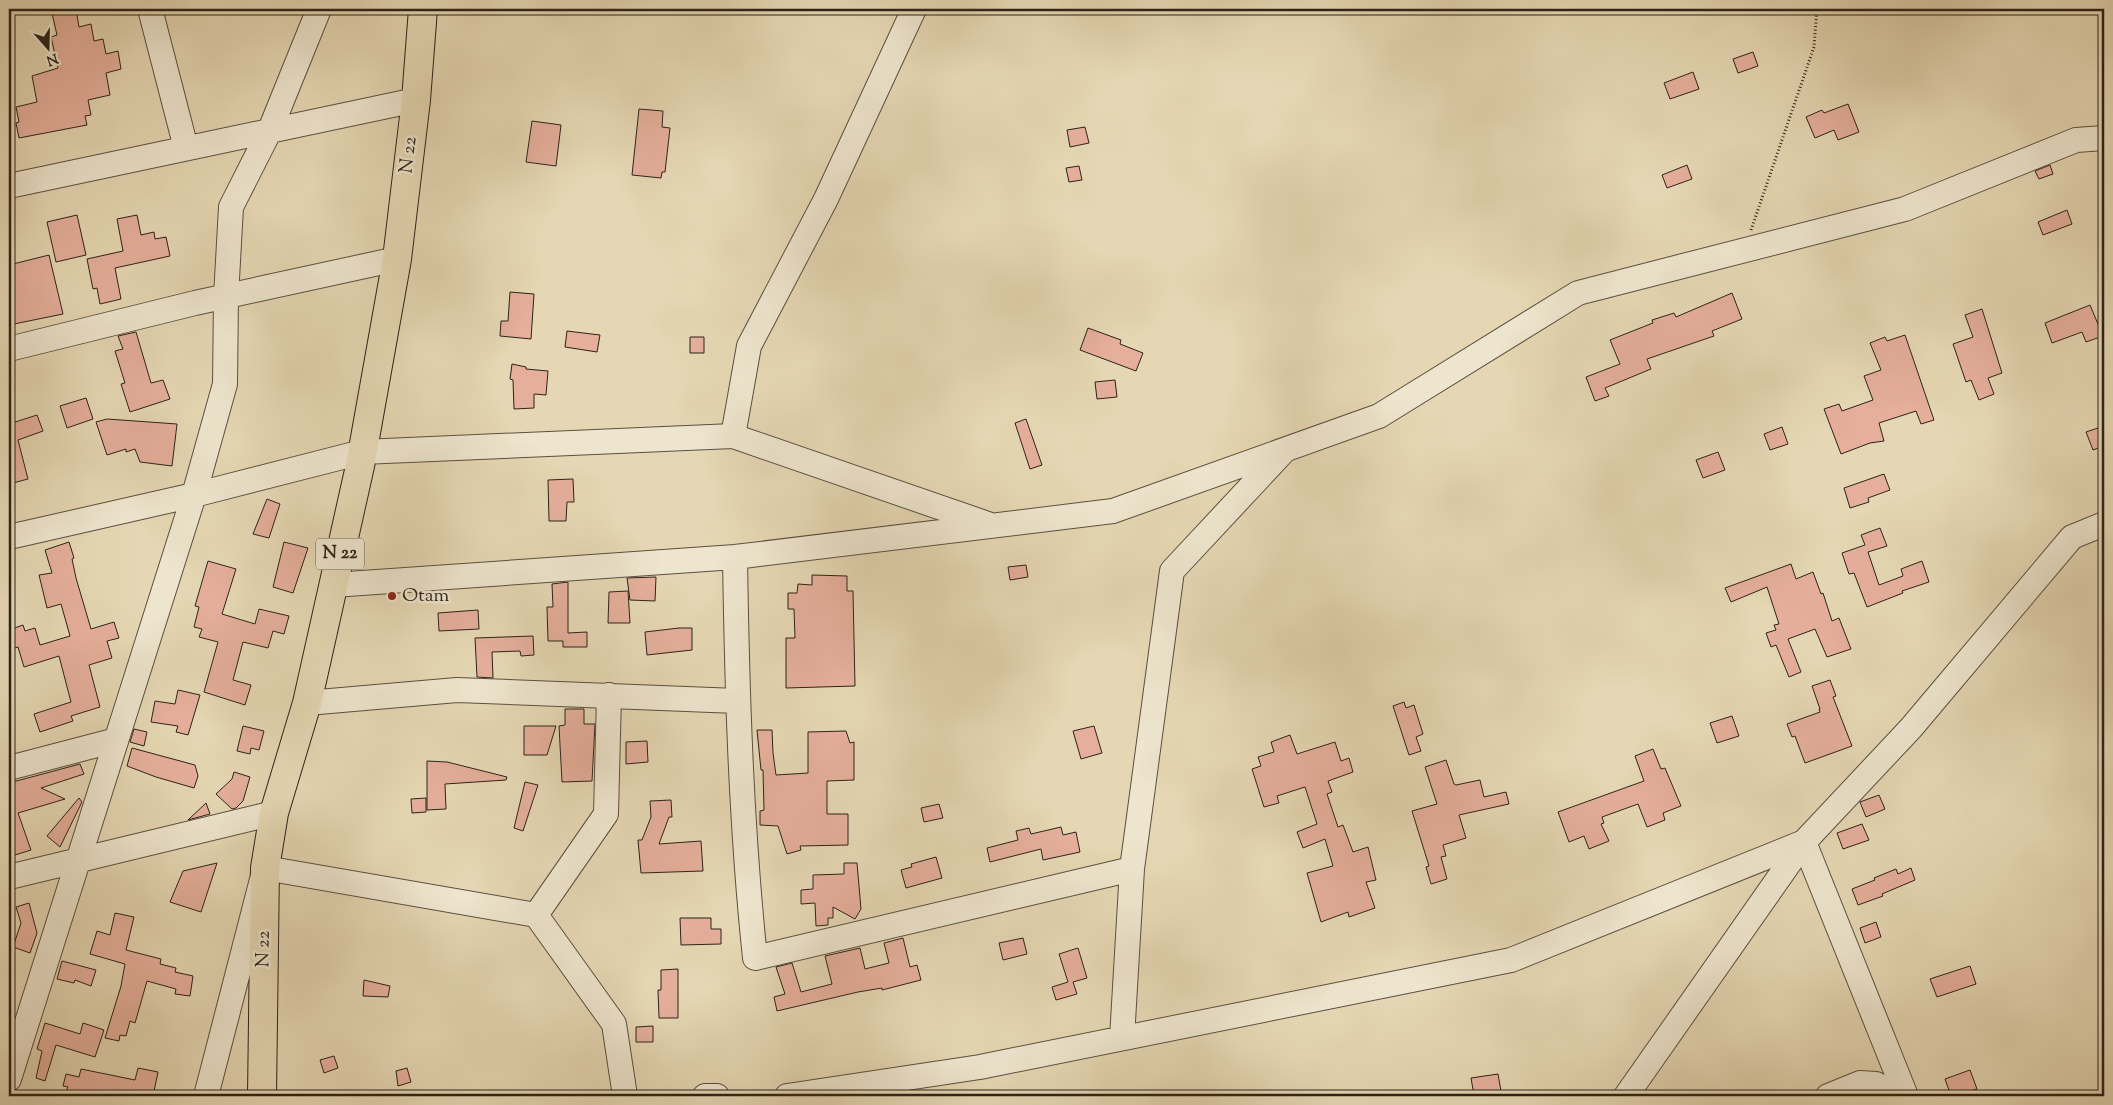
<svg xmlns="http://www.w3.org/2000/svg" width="2113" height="1105" font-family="'Sorts Mill Goudy',serif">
	<rect width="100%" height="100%" fill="#e5d7b3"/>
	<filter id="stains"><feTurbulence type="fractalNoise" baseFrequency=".004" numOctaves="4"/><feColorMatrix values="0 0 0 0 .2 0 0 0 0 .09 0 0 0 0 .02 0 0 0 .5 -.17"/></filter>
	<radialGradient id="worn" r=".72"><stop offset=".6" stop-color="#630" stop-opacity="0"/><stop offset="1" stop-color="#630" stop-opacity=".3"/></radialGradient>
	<path fill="#e5af9b" stroke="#2d221a" d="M51 9H76L79 27 91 24 94 41 103 39 106 54 118 51 121 69 106 73 110 95 88 100 91 115 85 116 87 125 19 138 16 123 19 122 16 107 37 102 32 76 58 68 51 37 57 35Z
		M1753 52 1758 66 1738 73 1733 59Z
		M1693 72 1699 89 1670 99 1664 83Z
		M1848 104 1859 132 1838 140 1834 130 1815 138 1806 117 1822 110 1824 113Z
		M639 109 663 111 662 127 670 128 665 172H662L661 178 632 175Z
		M532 121 561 125 556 166 526 162Z
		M1085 127 1089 143 1070 147 1067 130Z
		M1687 165 1692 179 1667 188 1662 175Z
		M2050 165 2053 174 2039 179 2035 171Z
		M1079 166 1082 180 1069 182 1066 168Z
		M2067 210 2072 224 2043 235 2038 222Z
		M77 215 86 255 56 262 47 222Z
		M137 215 141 235 154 232 155 239 166 237 170 256 115 268 121 299 100 304 97 288 93 289 87 259 123 251 117 219Z
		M49 255 63 314 9 325V265Z
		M510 292 534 294 531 339 500 336 501 321H508Z
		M1732 293 1742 319 1712 331 1714 336 1647 359 1651 369 1605 388 1609 396 1595 401 1586 377 1620 364 1610 340 1653 323 1652 320 1674 313 1676 317Z
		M2090 305 2103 336 2086 342 2082 332 2052 343 2045 323Z
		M1982 309 2002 373 1988 378 1994 394 1979 400 1971 380 1966 382 1953 344 1973 337 1965 315Z
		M1088 328 1121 340 1120 344 1143 353 1136 371 1080 350Z
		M567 331 600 335 597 352 565 347Z
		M136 332 151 383 163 380 170 399 130 412 121 384 125 383 115 351 123 349 118 336Z
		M1905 335 1934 420 1921 424 1916 411 1879 423 1884 441 1870 443 1841 454 1824 409 1839 404 1842 411 1873 400 1864 376 1881 370 1870 343 1885 337 1887 341Z
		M690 337H704V353H690Z
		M512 364 526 367V369L548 371 546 395 534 394V408L514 409 513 380 510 379Z
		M1115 380 1117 397 1097 399 1095 382Z
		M86 398 93 419 67 428 60 406Z
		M37 415 43 431 18 440 28 479 9 484V421H12V423Z
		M107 419 177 424 172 466 140 462 135 449 126 452V449L107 455 96 422Z
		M1026 419 1042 465 1030 469 1015 423Z
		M2104 426V446L2093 450 2086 432Z
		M1782 427 1788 444 1770 450 1764 434Z
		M1718 452 1725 470 1703 478 1696 460Z
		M1884 474 1890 490 1868 498 1869 502 1850 508 1844 488Z
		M573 479 574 502H567L566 521H549L548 480Z
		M267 499 280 504 269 538 253 534Z
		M1880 528 1887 546 1868 552 1879 585 1903 576 1901 569 1922 561 1929 582 1902 591 1903 593 1867 607 1854 573 1849 574 1842 553 1865 545 1861 535Z
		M69 542 74 558 72 559 76 578 91 629 114 622 119 638 107 641 112 658 89 665 100 707 71 716 73 721 40 732 34 714 71 702 59 656 24 667 18 647 9 650V630L23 625 25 631 35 628 40 645 70 636 61 604 47 608 39 575 52 573 45 550Z
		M284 542 308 548 293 593 273 587Z
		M208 561 236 569 222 614 255 624 259 609 289 616 284 634 273 631 268 648 243 642 233 680 251 685 245 705 204 692 218 642 199 637 202 629 194 627 199 607 195 606Z
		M1791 564 1796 579 1813 572 1821 594 1823 593 1832 621 1839 618 1851 649 1827 657 1815 629 1788 639 1801 672 1789 677 1776 645 1771 647 1766 633 1776 630 1774 625 1779 624 1767 587 1731 602 1725 588Z
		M1026 565 1028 577 1010 580 1008 567Z
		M812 575 847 576V591H853L855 686 786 688V638H795L794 609H788V593H797L798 584 812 585Z
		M656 577 655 601 630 600 627 578Z
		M568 582V633L587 632V647H563V641H548L547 607H553L552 584Z
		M628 591 630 623H608L609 592Z
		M478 610 479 629 439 631 438 613Z
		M679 628H692V650L647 655 645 632Z
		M533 636 534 655 521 656 520 651 492 652 493 678 477 677 475 638Z
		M1830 680 1836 696 1833 697 1852 746 1805 763 1795 736 1792 737 1787 724 1820 712 1819 709H1820L1812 686Z
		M178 690 200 695 188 735 176 732 178 726 151 722 155 701 175 704Z
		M1404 702 1406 708 1414 705 1423 734 1416 737 1421 751 1409 755 1393 706Z
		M565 709H584V724H595L592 781 562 782 559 726 565 725Z
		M1732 716 1739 736 1717 743 1710 723Z
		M243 726 264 731 259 750 251 748 250 754 237 751Z
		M524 726H556L547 755H524Z
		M1094 726 1102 753 1081 759 1073 731Z
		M134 729 147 732 144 746 130 742Z
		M757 730H772L773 753 776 775 808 773V732L846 731 850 743 854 742V780L827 781V814H848V845L800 846 801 850 787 854 778 826 760 825V811L764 810 763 770H761Z
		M1290 735 1297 754 1335 742 1341 761 1349 758 1353 772 1328 781 1332 792 1327 794 1338 827 1343 825 1353 852 1368 847 1376 880 1366 882 1375 908 1349 917 1348 912 1321 922 1307 873 1333 866 1325 839 1303 848 1297 832 1317 824 1305 787 1277 796 1279 803 1264 807 1252 769 1261 766 1258 757 1274 752 1271 742Z
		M647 741 648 762 626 764V742Z
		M132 748 195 765 198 776 194 788 156 777 127 766Z
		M1653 749 1661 769 1665 768 1681 806 1663 813 1665 820 1647 827 1638 804 1602 817 1604 823 1601 824 1609 841 1589 849 1584 836 1569 842 1558 812 1644 781 1635 756Z
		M1446 760 1454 784 1456 785 1480 780 1484 797 1506 792 1509 804 1459 815 1466 838 1443 845 1446 856 1441 857 1447 879 1431 884 1426 867 1429 866 1412 811 1437 804 1425 767Z
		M427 761 447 762 507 777 506 780 445 784 446 809 427 810Z
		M80 764 84 774 41 788 65 799 18 813 31 850 15 855 9 838V783Z
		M234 772 250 777 243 801 236 808 232 809 216 794 232 779Z
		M525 782 538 785 523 831 514 828Z
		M1879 795 1885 809 1866 817 1860 802Z
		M79 798 82 802 60 847 47 836Z
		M426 798V812L412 813 411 799Z
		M671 800 672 817H669L659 844 701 841 703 871 641 873 638 840H642L651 817 650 801Z
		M206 803 210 814 188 820Z
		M939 804 943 818 924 822 921 808Z
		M1862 824 1869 840 1843 849 1837 833Z
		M1061 827 1063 835 1076 832 1080 852 1043 860 1041 849 990 862 987 848 1018 840 1016 831 1029 828 1031 834Z
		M936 857 942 878 906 888 901 870 912 867 911 864Z
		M217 863 201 912 170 902 183 871Z
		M844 863H857L861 909 855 919 833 907V918H828V925L816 926 815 903 801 904V890L813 889V875L844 874Z
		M1911 868 1915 880 1882 894 1883 896 1858 905 1852 889 1875 880 1874 878 1896 869 1898 874Z
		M29 903 37 933 30 953 13 947 21 923 16 907Z
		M115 913 134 917 126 950 161 959 160 964 176 968 175 972 193 976 190 996 175 994 176 989 147 981 135 1023 130 1021 126 1036 120 1035 119 1041 105 1038 121 986 125 964 90 954 97 931 110 935Z
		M680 918H711V929H721V944L681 945Z
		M1876 922 1881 937 1865 943 1860 928Z
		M903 938 910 967 917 965 921 980 882 990V988L858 992 777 1011 774 997 785 994 776 967 792 963 801 992 832 984 825 956 860 948 865 969 889 963 884 943Z
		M1023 938 1027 954 1003 960 999 943Z
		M1078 948 1087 978 1073 982 1077 994 1056 1000 1052 987 1068 982 1059 954Z
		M62 961 96 970 91 986 75 980 74 983 57 979Z
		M1970 966 1976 984 1937 997 1930 979Z
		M678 969V1018H659L658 990H661V970Z
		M364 980 390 986 388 997 363 996Z
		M45 1023 80 1034 83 1023 104 1030 95 1057 56 1045 45 1081 36 1078 42 1051 37 1049Z
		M653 1026V1042H636V1027Z
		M334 1056 338 1068 324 1073 320 1060Z
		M138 1068 158 1072 153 1096H64L68 1087 63 1086 66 1074 79 1077 81 1069 135 1080Z
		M407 1068 411 1082 398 1086 396 1071Z
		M1970 1070 1977 1089 1970 1091 1972 1096H1951L1945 1079Z
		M1498 1074 1501 1091 1474 1095 1471 1078Z"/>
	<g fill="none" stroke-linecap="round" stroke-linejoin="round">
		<g stroke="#5b4f40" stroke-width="26">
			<path id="minor" d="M150 9 186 148
				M9 186 416 100
				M9 349 195 303 397 259
				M733 436 749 346 826 199 914 9
				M9 537 194 495 362 452 733 436 988 524
				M735 557C737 691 741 825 755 958L1132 869
				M333 585 735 557 1113 511 1379 416 1578 293 1905 209 2076 140 2104 138
				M307 703 457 690 737 701
				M9 768 116 740
				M9 877 274 813
				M536 915 614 1024 625 1096
				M1122 1038 1132 869 1172 571 1283 452
				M9 1079 194 495 225 384 226 297 231 207 270 130 319 9
				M206 1096 265 868 536 915 606 814 609 695
				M705 1096H717
				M787 1096 980 1067 1511 960 1804 842 1906 1096
				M1626 1096 1804 842 1911 728 2072 537 2104 524
				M1828 1096 1860 1083 1876 1084 1898 1096"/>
		</g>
		<g stroke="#2d221a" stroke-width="30">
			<path id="major" d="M262 1096 265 868 274 813 307 703 360 466 397 259 416 100 423 9"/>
		</g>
		<path stroke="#2d221a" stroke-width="3" stroke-dasharray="1 2.5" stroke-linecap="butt" d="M1751 230 1814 47 1817 9"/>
		<use href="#minor" stroke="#eee5ce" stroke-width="24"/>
		<use href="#major" stroke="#e5d7b3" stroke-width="28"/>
	</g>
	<circle fill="#8f2418" stroke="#eee5ce" stroke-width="2" cx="392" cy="596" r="5"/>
	<g text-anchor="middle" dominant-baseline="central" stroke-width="5" stroke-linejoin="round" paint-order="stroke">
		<rect fill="#eee5ce" stroke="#675c50" stroke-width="1" x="316" y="538.5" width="48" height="31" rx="4"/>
		<g font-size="18" font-weight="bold" fill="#2d221a">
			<text x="340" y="554">N 22</text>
		</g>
		<g font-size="19" fill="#2d221a" stroke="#eee5ce">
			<text transform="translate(409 155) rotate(-83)">N 22</text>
			<text transform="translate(264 949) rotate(-89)">N 22</text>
		</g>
		<g font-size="19" fill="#2d221a" stroke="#eee5ce" text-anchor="start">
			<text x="402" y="596">Otam</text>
		</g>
	</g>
	<rect width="2113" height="1105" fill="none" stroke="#e5d7b3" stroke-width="30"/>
	<rect x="10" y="10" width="2093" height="1085" fill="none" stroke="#2d221a" stroke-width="2.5"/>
	<rect x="15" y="15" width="2083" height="1075" fill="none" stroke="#2d221a"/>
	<g transform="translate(48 48) rotate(160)" stroke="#eee5ce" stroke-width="4" paint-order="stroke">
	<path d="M0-4L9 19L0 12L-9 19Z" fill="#2d221a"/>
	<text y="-8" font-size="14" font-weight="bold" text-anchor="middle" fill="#2d221a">N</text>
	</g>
	<rect width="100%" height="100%" filter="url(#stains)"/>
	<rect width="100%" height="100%" fill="url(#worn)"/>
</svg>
